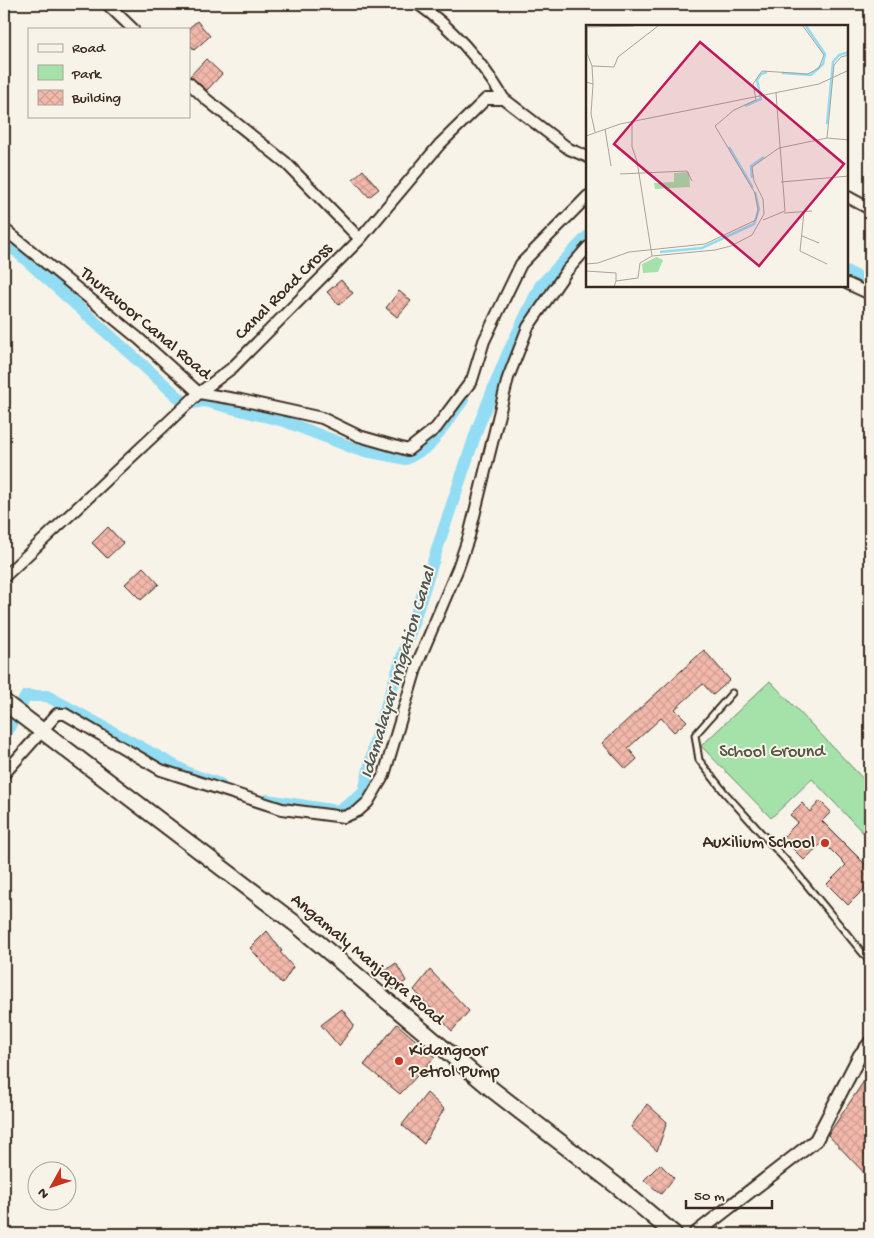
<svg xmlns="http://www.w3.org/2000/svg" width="874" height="1238" font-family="'Gochi Hand',sans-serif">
	<defs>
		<pattern id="building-cross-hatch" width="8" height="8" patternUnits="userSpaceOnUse" patternTransform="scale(1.25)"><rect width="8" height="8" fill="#f2b8ab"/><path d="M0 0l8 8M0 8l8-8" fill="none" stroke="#d09e93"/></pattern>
	</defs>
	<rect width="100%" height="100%" fill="#f7f3e8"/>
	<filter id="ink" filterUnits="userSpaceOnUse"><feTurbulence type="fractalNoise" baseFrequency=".02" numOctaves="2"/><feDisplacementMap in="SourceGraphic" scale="10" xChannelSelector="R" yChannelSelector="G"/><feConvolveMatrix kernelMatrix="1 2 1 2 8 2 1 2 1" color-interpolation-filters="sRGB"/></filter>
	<g filter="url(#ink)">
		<path fill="#a4e2aa" stroke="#708664" d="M770 681 870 786V840L812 779 771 818 701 746Z"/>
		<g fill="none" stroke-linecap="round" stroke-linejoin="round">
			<path stroke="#92ddf3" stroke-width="12" d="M4 240 186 404 204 401 284 421 356 449 406 459 429 446 463 400
				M848 272 870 283
				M4 737 26 696H47L190 774 220 784
				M267 800 338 811 364 792 376 737 443 531 478 427 507 355 540 286 588 236"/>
		</g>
		<path fill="url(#building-cross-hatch)" stroke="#3b2a1e" d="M197 21 210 36 194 50 189 43V28Z
			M206 59 222 74 207 90 190 76Z
			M363 170 379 189 369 197 353 179Z
			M341 280 353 293 339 305 327 292Z
			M399 291 411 301 397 317 386 308Z
			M108 527 123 543 107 558 92 543Z
			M143 567 159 584 141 600 125 584Z
			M704 650 730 680 713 695 703 684 675 709 687 721 674 732 661 718 628 748 637 759 626 769 602 743Z
			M820 801 831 812 822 821 870 869V883L848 905 827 884 846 865 823 842 804 860 782 838 798 822 790 815 802 803 810 812Z
			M267 931 282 951 280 952 293 967 282 984 250 948Z
			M396 963 406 981 394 990 379 975Z
			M430 970 469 1011 452 1031 414 990Z
			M342 1009 354 1025 339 1046 321 1025Z
			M397 1024 435 1057 400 1094 364 1065Z
			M870 1072V1179L828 1135Z
			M427 1093 444 1109 424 1144 402 1125Z
			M647 1104 667 1122 657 1151 631 1127Z
			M660 1164 674 1178 661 1194 644 1180Z"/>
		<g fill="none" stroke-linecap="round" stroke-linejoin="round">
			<g stroke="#3b2a1e" stroke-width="9">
				<path id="service" d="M732 693 695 735 699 760 725 793 792 867 870 962"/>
			</g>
			<g stroke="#3b2a1e" stroke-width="14">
				<path id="minor" d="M107 4 133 29
					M418 4C454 29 481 61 504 99
					M189 83 207 100 285 162 360 239
					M848 197 870 209
					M4 229 138 338 199 393 241 400 322 418 359 436 408 450 436 428 472 380 484 341 521 264 588 196
					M848 284 870 294
					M4 577 199 393 232 368 360 239 440 144 486 99H504L569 149 588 157
					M4 774 57 714H65L161 770 282 809 344 817 358 811 368 802 384 775 418 662 458 568 469 536 508 378 528 327 566 272 588 247"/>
			</g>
			<g stroke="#3b2a1e" stroke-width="16">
				<path id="tertiary" d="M695 1234 816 1140 860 1055 870 1043"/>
			</g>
			<g stroke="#3b2a1e" stroke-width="19">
				<path id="secondary" d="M4 702 297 925 494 1091 617 1186 674 1234"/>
			</g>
			<use href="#service" stroke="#f7f3e8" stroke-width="5"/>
			<use href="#minor" stroke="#f7f3e8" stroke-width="10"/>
			<use href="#tertiary" stroke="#f7f3e8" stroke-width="12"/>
			<use href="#secondary" stroke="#f7f3e8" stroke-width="15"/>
		</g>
	</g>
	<g fill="#c8321e" stroke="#f7f3e8" stroke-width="2">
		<circle cx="825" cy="843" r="5"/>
		<circle cx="399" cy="1061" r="5"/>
	</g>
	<g text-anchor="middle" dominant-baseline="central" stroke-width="4" stroke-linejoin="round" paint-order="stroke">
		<g font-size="18" fill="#3b2a1e" stroke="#f7f3e8">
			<text transform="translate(284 292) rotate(-45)">Canal Road Cross</text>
			<text transform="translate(145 324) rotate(40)">Thuravoor Canal Road</text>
			<text transform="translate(367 960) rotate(40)">Angamaly Manjapra Road</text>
		</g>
		<g font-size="18" fill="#555841" stroke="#f7f3e8">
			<text x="772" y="752">School Ground</text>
		</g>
		<g font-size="18" fill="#3b2a1e" stroke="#f7f3e8" text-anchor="end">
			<text x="815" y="843">Auxilium School</text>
			<text x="409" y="1051" text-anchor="start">Kidangoor<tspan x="409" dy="21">Petrol Pump</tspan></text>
		</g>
		<g font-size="19" font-style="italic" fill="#515753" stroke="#f7f3e8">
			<text transform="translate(399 673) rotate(-73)">Idamalayar Irrigation Canal</text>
		</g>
	</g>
	<g transform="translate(586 25)">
		<rect width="262" height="262" fill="#f7f3e8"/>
		<path d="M103 147 104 162 69 164 68 158 88 157V148ZM71 232 77 235 72 247 57 248 56 239Z" fill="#a4e2aa"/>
		<path fill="none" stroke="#92ddf3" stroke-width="2.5" d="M196 48 225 50 237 39 239 29 220 1M159 81 175 74 171 55 175 49 181 47M241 99 247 37 253 30 263 27M143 122 167 163M166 153 165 141 178 132M74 227 116 223 168 199 173 184 169 167"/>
		<path fill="none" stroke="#aca397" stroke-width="1" d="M6 41 1 28V2L48 1M0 57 7 59 5 89 9 107M7 59 6 41 28 42 32 32 72 1M19 104 25 141M0 111 34 99 233 59 263 45M241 113 263 115M34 149 101 146 106 156M195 157 263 151M218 187 214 226 241 239M198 188 226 186M177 195 199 186 190 68M216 211 233 218M66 231 129 225 145 221 166 210 178 189 177 174 168 156 166 142 193 123 241 113 248 40 255 32 263 30M0 239 12 238 43 227 119 219 170 195 172 185 169 168 129 101 148 85 170 75 167 59 176 46 222 49 233 43 238 30 217 1M0 246 30 248V256M28 262 30 256 52 253 54 238 66 231 51 136 46 122V97"/>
		<path fill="#c2185b" fill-opacity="0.15" stroke="#c2185b" stroke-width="2.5" d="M114 17 258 139 173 241 28 119Z"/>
		<rect width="262" height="262" fill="none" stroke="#3b2a1e" stroke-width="2.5"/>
	</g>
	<rect width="874" height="1238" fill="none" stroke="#f7f3e8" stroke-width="20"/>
	<rect x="10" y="10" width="854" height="1218" fill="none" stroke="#3b2a1e" stroke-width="2" filter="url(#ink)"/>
	<rect x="28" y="28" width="162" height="90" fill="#f7f3e8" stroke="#aca397"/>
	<rect x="38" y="44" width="25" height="8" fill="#f7f3e8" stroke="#aca397"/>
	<text x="72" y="52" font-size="15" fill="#3b2a1e">Road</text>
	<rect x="38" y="65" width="25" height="15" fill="#a4e2aa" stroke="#aca397"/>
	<text x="72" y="78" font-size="15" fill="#3b2a1e">Park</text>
	<rect x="38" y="90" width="25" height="15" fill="url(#building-cross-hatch)" stroke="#aca397"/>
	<text x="72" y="102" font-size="15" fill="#3b2a1e">Building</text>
	<g transform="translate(52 1186) rotate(230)"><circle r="24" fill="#f7f3e8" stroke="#aca397"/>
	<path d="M0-4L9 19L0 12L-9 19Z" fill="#c8321e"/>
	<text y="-8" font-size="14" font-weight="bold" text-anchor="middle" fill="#3b2a1e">N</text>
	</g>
	<path d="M686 1200v8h86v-8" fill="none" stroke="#3b2a1e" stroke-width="2.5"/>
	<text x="694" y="1200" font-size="15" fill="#3b2a1e" stroke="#f7f3e8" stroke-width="4" paint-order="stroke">50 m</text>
</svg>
